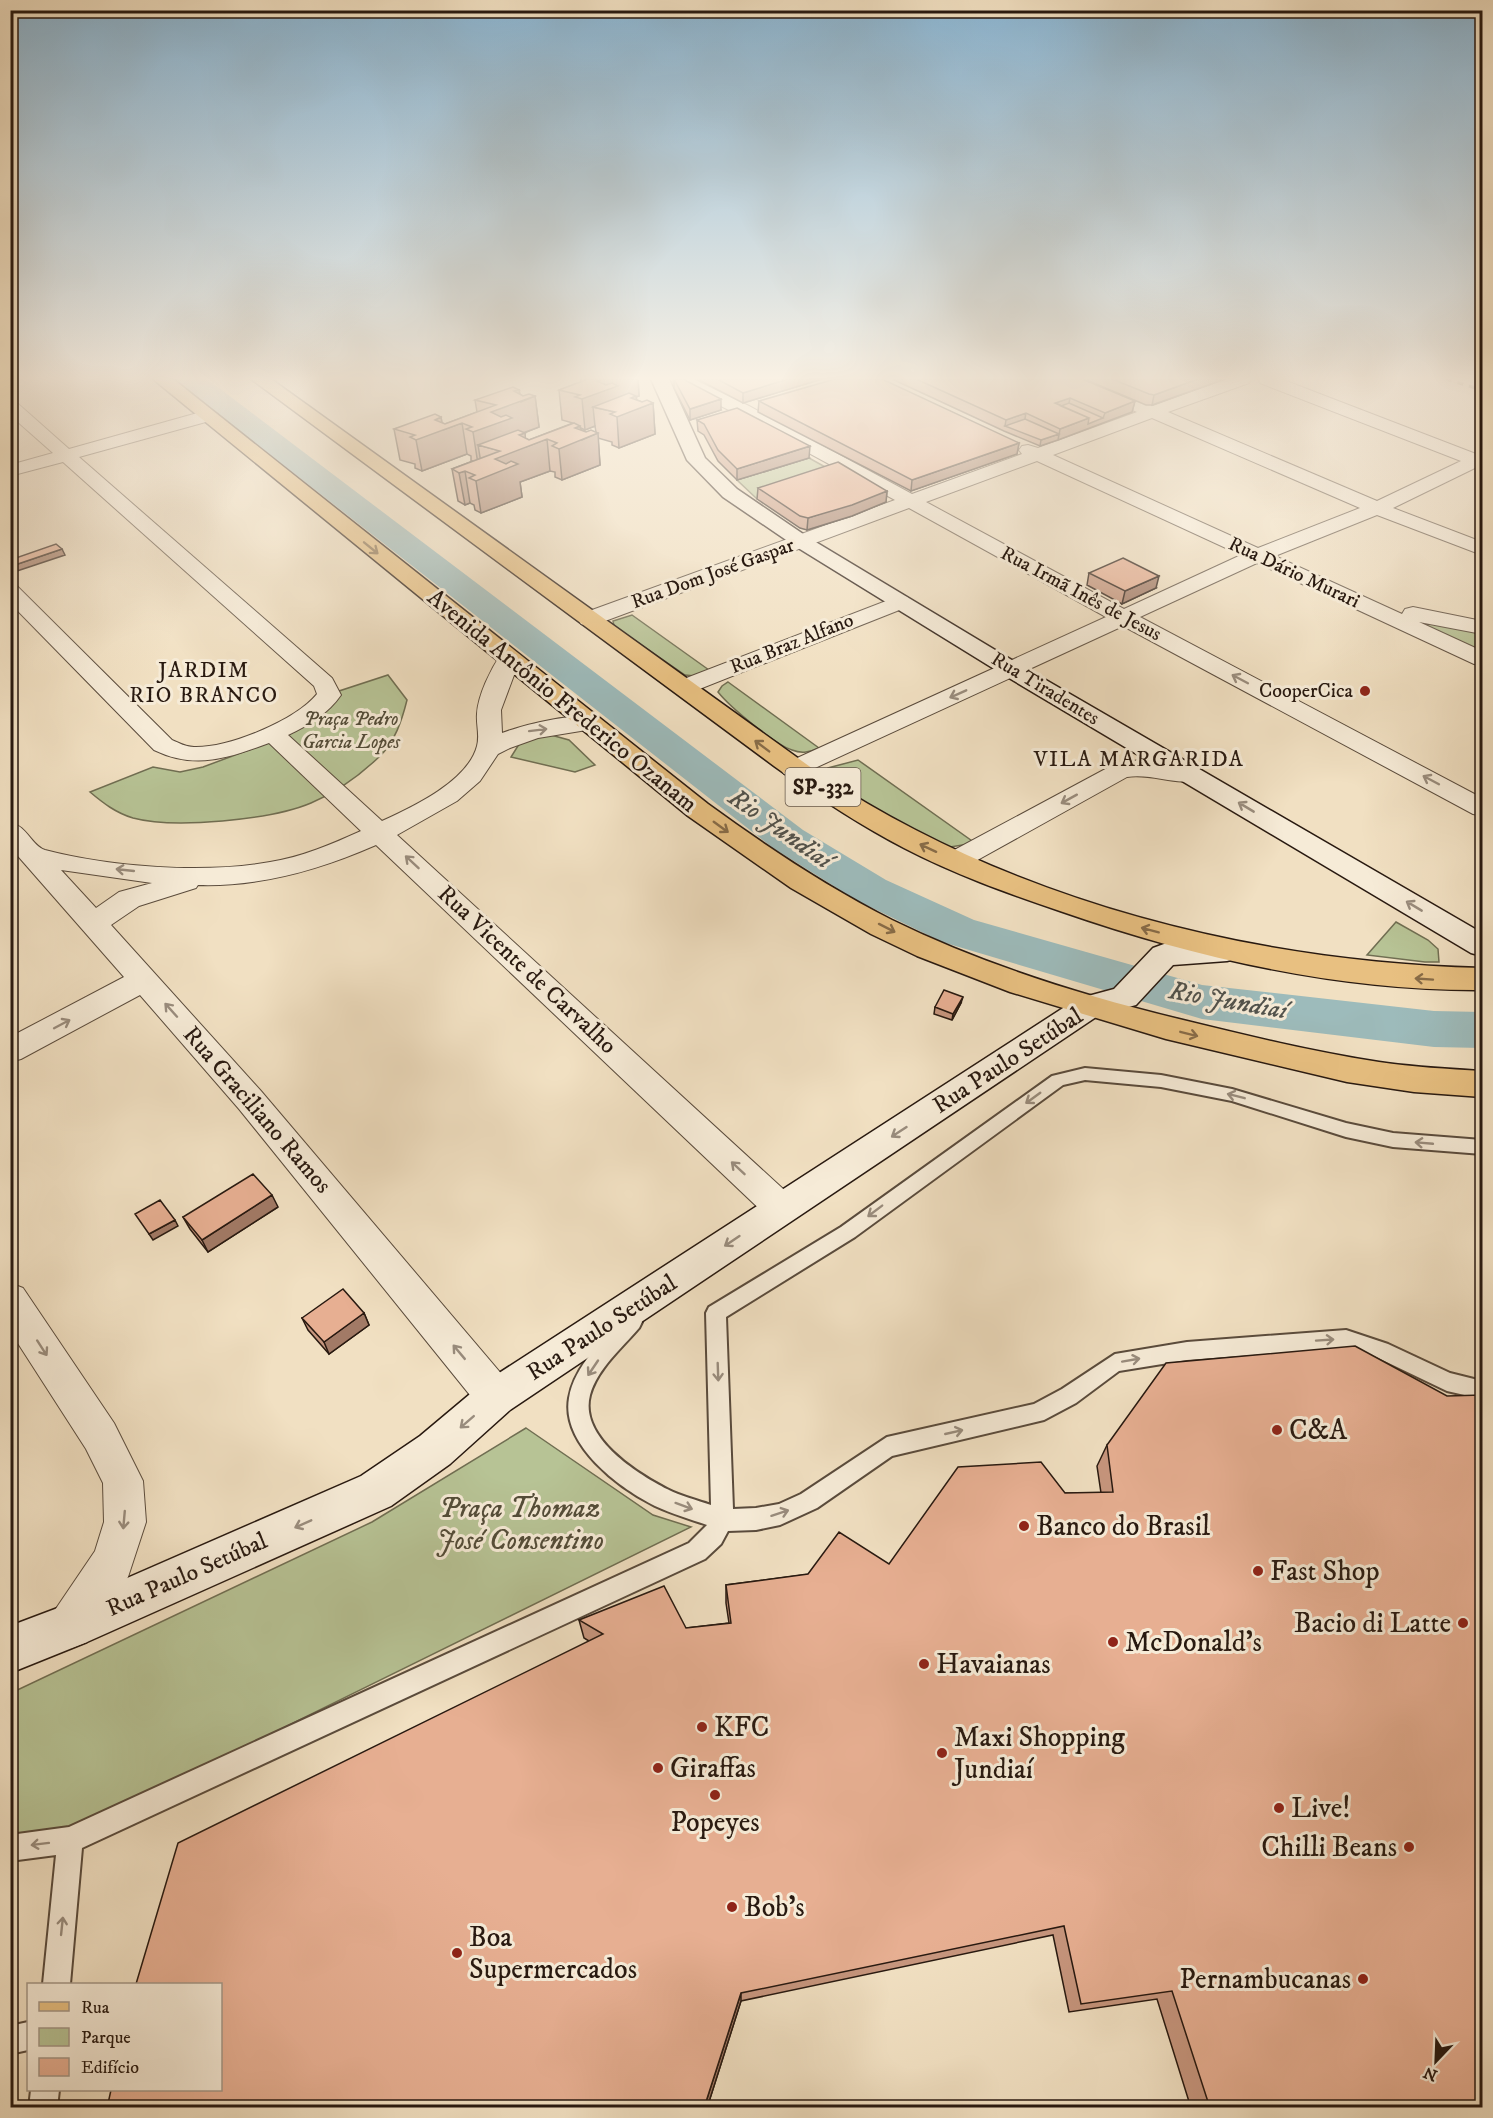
<svg xmlns="http://www.w3.org/2000/svg" width="1493" height="2118" font-family="'IM FELL DW Pica',serif">
	<rect width="100%" height="100%" fill="#f1e0c2"/>
	<filter id="stains"><feTurbulence type="fractalNoise" baseFrequency=".00333" numOctaves="4"/><feColorMatrix values="0 0 0 0 .2 0 0 0 0 .09 0 0 0 0 .02 0 0 0 .5 -.17"/></filter>
	<radialGradient id="worn" r=".72"><stop offset=".6" stop-color="#630" stop-opacity="0"/><stop offset="1" stop-color="#630" stop-opacity=".3"/></radialGradient>
	<path fill="#b7c395" stroke="#706e52" stroke-width="1.5" d="M809 458 838 474 757 499 737 480Z
		M632 615 709 670 695 676 685 675 614 626 613 621Z
		M1403 617 1482 633V655Z
		M388 675 407 700C402 720 395 742 379 757 360 775 335 793 311 803 271 820 174 829 133 818 116 813 103 803 90 792L153 767 180 772 203 767 254 748 307 723 333 693Z
		M728 682 819 748C810 752 802 754 792 750 774 744 730 707 718 692L722 686Z
		M551 735 569 740 595 765 575 772 511 757 521 741Z
		M858 760 975 843 944 848 890 819 824 776 828 768Z
		M1396 922 1428 940 1438 949 1439 962H1425L1367 955Z
		M526 1428 653 1515 691 1527 11 1862V1693L372 1522Z"/>
	<g fill="none" stroke-linecap="round" stroke-linejoin="round">
		<path fill="#9dbbbb" fill-rule="evenodd" d="M177 379H207L803 830 886 880 974 920 1202 985 1434 1011 1482 1012V1048L1434 1047 1202 1019 942 942 856 900 773 848 181 385Z"/>
		<g stroke="#5a4b3c" stroke-width="4">
			<path id="lane" d="M1085 1068 1161 1075 1232 1089 1346 1123 1393 1133 1482 1140V1154L1393 1147 1346 1137 1232 1101 1161 1087 1085 1080 1063 1085 855 1237 726 1317 733 1509 756 1508 779 1504 801 1494 887 1437 1034 1404 1062 1389 1115 1354 1187 1342 1346 1330 1388 1344 1450 1373 1482 1381V1399L1447 1391 1374 1356 1346 1348 1187 1360 1119 1371 1076 1403 1044 1420 892 1456 817 1508 780 1525 756 1530 728 1531 721 1544 705 1559 82 1848 70 1984H43L56 1855 10 1861V1835L69 1827 689 1543 707 1525C690 1519 672 1514 655 1506 619 1488 561 1445 569 1398 574 1366 604 1339 625 1316L632 1313 639 1316 642 1322 639 1328C622 1348 597 1369 590 1395 579 1437 636 1473 667 1489 680 1496 697 1500 711 1505L706 1313 709 1307 841 1227 1052 1076Z
				M28 2022V2050L10 2054V2026Z
				M31 2090H59L57 2108H29Z"/>
		</g>
		<g stroke="#5a4b3c" stroke-width="2">
			<path id="street" d="M672 379H693L749 406 912 494 1022 454 1019 450 1022 446 1028 445 1038 448 1137 412 1069 383 1067 379H1089L1153 406 1227 379H1251L1249 383 1168 412 1377 501 1461 461 1260 383 1258 379H1281L1476 454 1482 453V468L1477 467 1393 508 1482 542V555L1377 515 1275 556 1402 614 1405 609 1413 607 1482 621V634L1419 622 1482 651V666L1474 664 1257 563 1140 617 1482 798V816L1473 814 1123 626 802 774 793 777 784 774 780 769 784 764 1106 617 909 508 597 624 589 626 581 624 578 619 581 614 895 500 737 414 674 383ZM1152 418 1360 508 1258 548 1053 455ZM1037 461 1241 555 1124 609 926 502Z
				M10 401 16 402 69 449 201 412H213L216 416 213 420 79 457 332 678 341 695C328 714 309 725 288 735L382 821C413 807 468 781 477 746 480 735 476 724 477 714 478 695 491 669 501 654L509 652 517 654 520 659 501 710 502 733C526 724 574 712 599 718L602 723 599 728 538 738 510 748 498 754 480 781 457 801 397 835 793 1198 798 1208 793 1218 781 1222 769 1218 376 845C319 870 260 887 198 885L196 888 139 906 111 925 261 1091 510 1384 515 1397 510 1410 496 1415 482 1410 239 1109 140 995 21 1059 10 1062V1037L124 977 10 847V822C27 826 32 846 45 850 110 867 204 874 270 862 302 857 332 844 361 831L269 743C229 758 195 770 154 750L10 603V584L17 586 172 740C179 743 186 747 194 747 228 748 295 721 317 694L314 686 63 462 10 476V465L53 453 10 415ZM61 870 152 883 119 892 96 908Z
				M899 596 907 597 910 602 907 607 692 692 684 694 676 692 672 687 676 682Z
				M1143 759 1200 770 1204 775 1200 780C1176 786 1152 773 1127 777L965 867 955 870 945 867 941 861 945 855 1111 766Z
				M10 1283 23 1288 114 1423 143 1481 146 1522 128 1577 87 1642 71 1648 55 1642 49 1626 55 1610 95 1551 104 1522 103 1483 86 1449 10 1331Z"/>
		</g>
		<g stroke="#281910" stroke-width="3">
			<path id="secondary" d="M651 379H669L705 458 737 489 809 538 1020 665 1482 933V956L1471 953 1004 675 795 546 723 497 687 460Z
				M1227 941 1238 944 1242 951 1238 958 1227 961 1173 965 1136 1005 1099 1015 510 1410 450 1464 391 1506 87 1642 10 1673V1626L63 1606 361 1476 420 1436 482 1384 1077 999 1114 989 1153 948 1164 944Z"/>
		</g>
		<g stroke="#281910" stroke-width="3">
			<path id="primary" d="M153 379H173L708 804C767 847 827 887 892 920 984 965 1084 996 1183 1020 1248 1036 1313 1052 1379 1062 1413 1067 1448 1069 1482 1071V1097L1414 1092 1347 1082 1166 1039 1010 992 917 956 871 934 791 888 688 816Z
				M251 379H271L820 774C1013 902 1252 962 1482 968V990C1338 991 1195 958 1060 911 1007 893 954 874 904 848 858 824 816 796 774 766Z"/>
		</g>
		<use href="#lane" fill="#f6ebd7" fill-rule="evenodd"/>
		<use href="#street" fill="#f6ebd7" fill-rule="evenodd"/>
		<use href="#secondary" fill="#f6ebd7" fill-rule="evenodd"/>
		<use href="#primary" fill="#e8c081" fill-rule="evenodd"/>
		<path stroke="#281910" stroke-width="3" stroke-dasharray="6 6" stroke-linecap="butt" d="M1446 379 1482 390"/>
	</g>
	<path fill="#c7967e" stroke="#281910" stroke-width="1.5" fill-rule="evenodd" d="M580 379H638L639 396 636 397 637 400 642 402 653 403 655 434 619 448 612 445V442L598 438 600 465 562 480 555 477V472L550 471 520 482 522 497 481 513 475 510 474 505 470 503 465 505 458 501 452 469 473 461H471V456L467 454 422 471 415 468V464L400 460 394 429 441 417 442 423 445 424 477 412 475 400 519 390 520 394 523 396H535L539 427 524 433H525V438L529 440 573 423 562 420 559 390 581 382ZM595 426 596 432H586L581 430V428L585 430Z
		M674 379H683L721 410 690 420 674 388Z
		M697 379H822L743 403Z
		M892 379H1082L1135 401 1132 412 1040 446 1004 431Z
		M1084 379H1225L1152 405H1146Z
		M759 401 1019 443 1017 454 911 491 758 412Z
		M697 420 809 458 737 480 718 461 704 435 698 431Z
		M758 488 887 491 886 502 852 516 807 530 800 528 757 499Z
		M1089 573 1156 588 1122 604 1087 585Z
		M961 1003 952 1020 934 1014 935 1007Z
		M278 1207 208 1252 190 1229 183 1217Z
		M364 1313 369 1325 329 1354 308 1330 302 1318Z
		M1107 1445 1482 2108H1191L1157 1999 1069 2012 1053 1935 741 2001 707 2108H107L589 1641 584 1638 579 1620 686 1628 729 1623 726 1603V1585L889 1564 1065 1493H1101L1097 1466Z"/>
	<path fill="#a27a66" stroke="#281910" stroke-width="1.5" d="M602 379H638L639 396 636 397 637 409 653 403 655 434 619 448 617 417 615 412 593 407 595 426 585 430 582 399 597 381Z
		M788 379H822L743 403V393Z
		M1198 379H1225L1152 405 1154 395Z
		M519 390 521 402 535 396 539 427 515 436 500 451 478 445 481 463 478 464 473 432 491 412 514 391Z
		M1070 398 1068 409 1055 403Z
		M721 399V410L690 420V409Z
		M1135 401 1132 412 1058 440 1060 429 1089 418H1103L1105 413Z
		M1026 413 1024 424 1005 426 1006 420Z
		M441 417 443 430 462 423 467 454 422 471 416 440 435 420Z
		M580 426 582 440 598 433 600 465 562 480 559 449 575 428Z
		M525 433 526 447 547 439 550 471 520 482 522 497 481 513 476 481 495 459 519 435Z
		M1059 434 1058 440 1040 446 1041 440Z
		M1019 443 1017 454 911 491 912 480Z
		M810 446 809 458 737 480V469Z
		M465 471 470 503 465 505 459 473Z
		M887 491 886 502 852 516 807 530 808 518Z
		M62 549 65 555 14 572 12 566Z
		M1159 576 1156 588 1122 604 1125 591Z
		M963 997 961 1003 952 1020 953 1014Z
		M272 1195 278 1207 208 1252 202 1240Z
		M175 1220 178 1226 153 1240 149 1234Z
		M364 1313 369 1325 329 1354 324 1342Z
		M741 1993V2001L707 2108H704Z"/>
	<path fill="#e7af92" stroke="#281910" stroke-width="1.5" d="M588 379H602L597 381 606 385 612 383 618 386 582 399 575 397 580 395 559 390Z
		M674 379H683L721 399 690 409Z
		M717 379H788L743 393Z
		M835 379H882L1019 443 912 480 759 401Z
		M916 379H1082L1135 401 1105 413 1070 398 1055 403 1089 418 1060 429 1026 413 1006 420Z
		M1112 379H1198L1154 395 1149 394Z
		M513 387 519 390 514 391 523 396 529 394 535 396 491 412 501 417 506 415 512 418 473 432 466 429 472 427 462 423 416 440 410 437 415 435 394 429 435 414 441 417 435 420 445 424 496 405 475 400Z
		M629 393 636 396 631 398 642 402 647 400 653 403 617 417 610 414 615 412 593 407Z
		M1069 403 1103 418 1088 424 1089 418 1061 406Z
		M737 408 810 446 737 469 718 450 704 424 697 420Z
		M1025 419 1059 434 1041 440 1005 426Z
		M574 423 580 426 575 428 586 432 591 430 598 433 559 449 552 446 557 443 547 439 495 459 506 464 511 461 518 464 476 481 469 478 475 475 465 471 459 473 452 469 500 451 478 445 518 430 525 433 519 435 529 440Z
		M838 462 887 491 852 505 808 518 800 516 758 488Z
		M56 544 62 549 12 566 10 565V560Z
		M1123 558 1159 576 1125 591 1089 573Z
		M944 990 963 997 953 1014 935 1007Z
		M253 1174 272 1195 202 1240 183 1217Z
		M160 1200 175 1220 149 1234 135 1214Z
		M343 1289 364 1313 324 1342 302 1318Z
		M1355 1346 1447 1396 1482 1395V2108H1210L1172 1991 1081 2004 1064 1926 741 1993 704 2108H107L111 2090H220V1984H136L178 1843 603 1634 579 1620 664 1586 686 1628 731 1623 726 1585 808 1574 839 1532 889 1564 958 1467 1041 1462 1065 1493 1113 1492 1107 1445 1166 1363Z"/>
	<defs><path id="oneway-shaft" d="M-6 0H5M1.5-3L5.5 0L1.5 3" fill="none" stroke-width="1.6" stroke-linecap="round" stroke-linejoin="round" transform="scale(1.5)"/></defs>
	<g stroke="#886c48">
		<use href="#oneway-shaft" transform="translate(371 548) rotate(39)"/>
		<use href="#oneway-shaft" transform="translate(762 746) rotate(-143)"/>
		<use href="#oneway-shaft" transform="translate(721 827) rotate(36)"/>
		<use href="#oneway-shaft" transform="translate(928 848) rotate(-155)"/>
		<use href="#oneway-shaft" transform="translate(887 928) rotate(27)"/>
		<use href="#oneway-shaft" transform="translate(1150 930) rotate(-165)"/>
		<use href="#oneway-shaft" transform="translate(1424 979) rotate(-176)"/>
		<use href="#oneway-shaft" transform="translate(1189 1034) rotate(14)"/>
	</g>
	<g stroke="#998c7d">
		<use href="#oneway-shaft" transform="translate(1240 679) rotate(-152)"/>
		<use href="#oneway-shaft" transform="translate(958 694) rotate(156)"/>
		<use href="#oneway-shaft" transform="translate(538 730) rotate(-7)"/>
		<use href="#oneway-shaft" transform="translate(1431 780) rotate(-152)"/>
		<use href="#oneway-shaft" transform="translate(1069 799) rotate(151)"/>
		<use href="#oneway-shaft" transform="translate(1246 807) rotate(-149)"/>
		<use href="#oneway-shaft" transform="translate(412 862) rotate(-137)"/>
		<use href="#oneway-shaft" transform="translate(125 870) rotate(-174)"/>
		<use href="#oneway-shaft" transform="translate(1414 906) rotate(-149)"/>
		<use href="#oneway-shaft" transform="translate(171 1010) rotate(-132)"/>
		<use href="#oneway-shaft" transform="translate(62 1024) rotate(-28)"/>
		<use href="#oneway-shaft" transform="translate(1236 1096) rotate(-166)"/>
		<use href="#oneway-shaft" transform="translate(1033 1098) rotate(144)"/>
		<use href="#oneway-shaft" transform="translate(899 1132) rotate(147)"/>
		<use href="#oneway-shaft" transform="translate(1424 1143) rotate(-175)"/>
		<use href="#oneway-shaft" transform="translate(738 1168) rotate(-137)"/>
		<use href="#oneway-shaft" transform="translate(875 1211) rotate(143)"/>
		<use href="#oneway-shaft" transform="translate(732 1241) rotate(146)"/>
		<use href="#oneway-shaft" transform="translate(1325 1340) rotate(-4)"/>
		<use href="#oneway-shaft" transform="translate(42 1348) rotate(57)"/>
		<use href="#oneway-shaft" transform="translate(459 1352) rotate(-130)"/>
		<use href="#oneway-shaft" transform="translate(1131 1360) rotate(-10)"/>
		<use href="#oneway-shaft" transform="translate(593 1368) rotate(124)"/>
		<use href="#oneway-shaft" transform="translate(718 1372) rotate(88)"/>
		<use href="#oneway-shaft" transform="translate(467 1422) rotate(139)"/>
		<use href="#oneway-shaft" transform="translate(954 1432) rotate(-13)"/>
		<use href="#oneway-shaft" transform="translate(684 1506) rotate(20)"/>
		<use href="#oneway-shaft" transform="translate(780 1513) rotate(-18)"/>
		<use href="#oneway-shaft" transform="translate(124 1520) rotate(95)"/>
		<use href="#oneway-shaft" transform="translate(303 1524) rotate(156)"/>
		<use href="#oneway-shaft" transform="translate(40 1844) rotate(173)"/>
		<use href="#oneway-shaft" transform="translate(62 1926) rotate(-84)"/>
	</g>
	<linearGradient id="sky" x2="0" y2="1"><stop stop-color="#8ab7d6"/><stop offset="0.56" stop-color="#f9f1e4"/><stop offset="1" stop-color="#f9f1e4" stop-opacity="0"/></linearGradient>
	<rect width="1493" height="676" fill="url(#sky)"/>
	<g fill="#8f2418" stroke="#f6ebd7" stroke-width="2">
		<circle cx="1365" cy="691" r="6"/>
		<circle cx="1277" cy="1430" r="6"/>
		<circle cx="1024" cy="1526" r="6"/>
		<circle cx="1258" cy="1571" r="6"/>
		<circle cx="1463" cy="1623" r="6"/>
		<circle cx="1113" cy="1642" r="6"/>
		<circle cx="924" cy="1664" r="6"/>
		<circle cx="702" cy="1727" r="6"/>
		<circle cx="942" cy="1753" r="6"/>
		<circle cx="658" cy="1768" r="6"/>
		<circle cx="715" cy="1795" r="6"/>
		<circle cx="1279" cy="1808" r="6"/>
		<circle cx="1409" cy="1847" r="6"/>
		<circle cx="732" cy="1907" r="6"/>
		<circle cx="457" cy="1953" r="6"/>
		<circle cx="1363" cy="1979" r="6"/>
	</g>
	<g text-anchor="middle" dominant-baseline="central" stroke-width="6" stroke-linejoin="round" paint-order="stroke">
		<g font-size="20" fill="#281910" stroke="#f6ebd7">
			<text transform="translate(1294 573) rotate(25)">Rua Dário Murari</text>
			<text transform="translate(713 574) rotate(-20)">Rua Dom José Gaspar</text>
			<text transform="translate(1081 594) rotate(28)">Rua Irmã Inês de Jesus</text>
			<text transform="translate(792 644) rotate(-22)">Rua Braz Alfano</text>
			<text transform="translate(1045 689) rotate(31)">Rua Tiradentes</text>
		</g>
		<g font-size="20" fill="#281910" stroke="#f6ebd7" text-anchor="end">
			<text x="1353" y="691">CooperCica</text>
		</g>
		<g font-size="20" font-style="italic" fill="#534c38" stroke="#f6ebd7">
			<text x="351" y="719">Praça Pedro<tspan x="351" dy="23">Garcia Lopes</tspan></text>
		</g>
		<g font-size="22" letter-spacing="1.5" fill="#281910" stroke="#f6ebd7">
			<text x="204" y="670">JARDIM<tspan x="204" dy="25">RIO BRANCO</tspan></text>
			<text x="1139" y="759">VILA MARGARIDA</text>
		</g>
		<rect fill="#f6ebd7" stroke="#66584c" stroke-width="1.5" x="785.5" y="768" width="75" height="38" rx="4.5"/>
		<g font-size="22" font-weight="bold" fill="#281910">
			<text x="823" y="787">SP-332</text>
		</g>
		<g font-size="24" fill="#281910" stroke="#f6ebd7">
			<text transform="translate(562 701) rotate(39)">Avenida Antônio Frederico Ozanam</text>
			<text transform="translate(527 970) rotate(43)">Rua Vicente de Carvalho</text>
			<text transform="translate(1008 1061) rotate(-33)">Rua Paulo Setúbal</text>
			<text transform="translate(257 1110) rotate(49)">Rua Graciliano Ramos</text>
			<text transform="translate(602 1328) rotate(-33)">Rua Paulo Setúbal</text>
			<text transform="translate(187 1575) rotate(-24)">Rua Paulo Setúbal</text>
		</g>
		<g font-size="26" font-style="italic" fill="#51524c" stroke="#f6ebd7">
			<text transform="translate(780 829) rotate(35)">Rio Jundiaí</text>
			<text transform="translate(1228 1001) rotate(10)">Rio Jundiaí</text>
		</g>
		<g font-size="28" fill="#281910" stroke="#f6ebd7" text-anchor="start">
			<text x="1289" y="1430">C&amp;A</text>
			<text x="1036" y="1526">Banco do Brasil</text>
			<text x="1270" y="1571">Fast Shop</text>
			<text x="1451" y="1623" text-anchor="end">Bacio di Latte</text>
			<text x="1125" y="1642">McDonald's</text>
			<text x="936" y="1664">Havaianas</text>
			<text x="714" y="1727">KFC</text>
			<text x="954" y="1737">Maxi Shopping<tspan x="954" dy="32">Jundiaí</tspan></text>
			<text x="670" y="1768">Giraffas</text>
			<text x="1291" y="1808">Live!</text>
			<text x="715" y="1822" text-anchor="middle">Popeyes</text>
			<text x="1397" y="1847" text-anchor="end">Chilli Beans</text>
			<text x="744" y="1907">Bob's</text>
			<text x="469" y="1937">Boa<tspan x="469" dy="32">Supermercados</tspan></text>
			<text x="1351" y="1979" text-anchor="end">Pernambucanas</text>
		</g>
		<g font-size="28" font-style="italic" fill="#534c38" stroke="#f6ebd7">
			<text x="520" y="1508">Praça Thomaz<tspan x="520" dy="32">José Consentino</tspan></text>
		</g>
	</g>
	<rect width="1493" height="2118" fill="none" stroke="#f1e0c2" stroke-width="36"/>
	<rect x="12" y="12" width="1469" height="2094" fill="none" stroke="#281910" stroke-width="3"/>
	<rect x="18" y="18" width="1457" height="2082" fill="none" stroke="#281910" stroke-width="1.5"/>
	<rect x="27" y="1983" width="195" height="108" fill="#f6ebd7" stroke="#a49787" stroke-width="1.5"/>
	<rect x="39" y="2002" width="30" height="9" fill="#e8c081" stroke="#a49787" stroke-width="1.5"/>
	<text x="81" y="2013" font-size="18" fill="#281910">Rua</text>
	<rect x="39" y="2028" width="30" height="18" fill="#b7c395" stroke="#a49787" stroke-width="1.5"/>
	<text x="81" y="2043" font-size="18" fill="#281910">Parque</text>
	<rect x="39" y="2058" width="30" height="18" fill="#e7af92" stroke="#a49787" stroke-width="1.5"/>
	<text x="81" y="2073" font-size="18" fill="#281910">Edifício</text>
	<g transform="translate(1436 2061) rotate(203)" stroke="#f6ebd7" stroke-width="4.5" paint-order="stroke">
	<path d="M0-4.5L10 22L0 15L-10 22Z" fill="#281910"/>
	<text y="-9" font-size="16" font-weight="bold" text-anchor="middle" fill="#281910">N</text>
	</g>
	<rect width="100%" height="100%" filter="url(#stains)"/>
	<rect width="100%" height="100%" fill="url(#worn)"/>
</svg>
